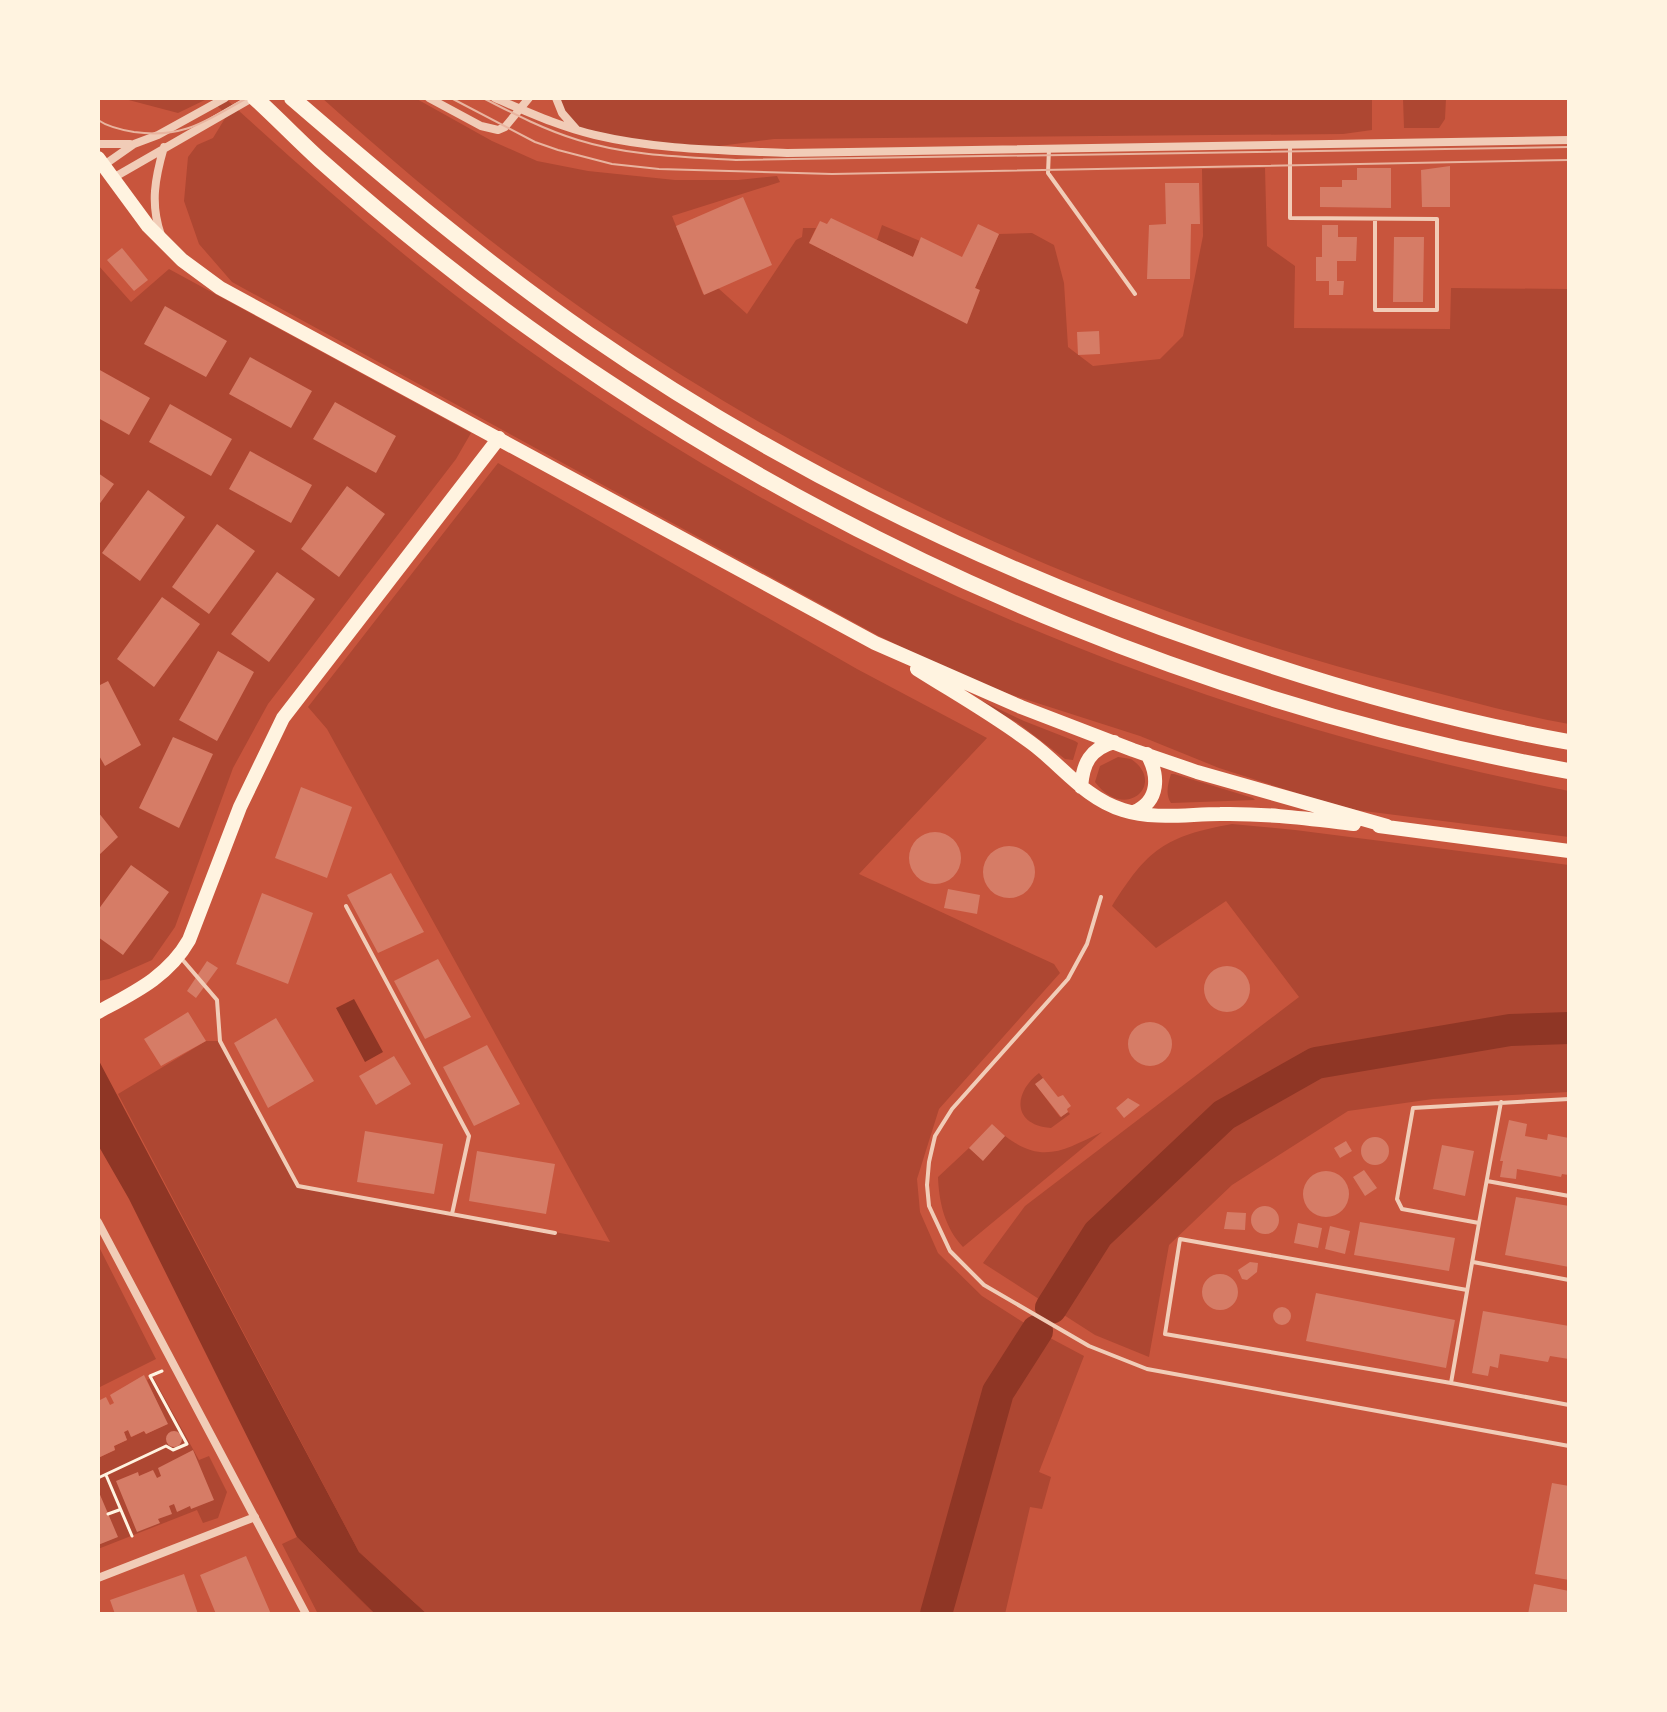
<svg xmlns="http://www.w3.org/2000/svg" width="1667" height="1712" font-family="Roboto,sans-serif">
	<rect width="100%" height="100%" fill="#c8553d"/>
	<path fill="#ae4732" d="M121 98H209L178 113Z
		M209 98H225C322 187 421 273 527 349 837 571 1196 718 1569 791V837L1356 810 1306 796 1219 768 1140 736 1009 694 951 671 879 636 232 282 199 244 184 201 188 157 197 145 213 138 227 115Z
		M322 98H415L492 141 537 161 588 171 675 180H738L777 176 780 182 672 216 703 294 718 288 747 314 796 240 802 237 803 228H816L809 243 967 323 979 290 975 288 999 234 1032 233 1054 245 1064 283 1068 347 1093 366 1160 359 1183 336 1203 236 1202 169 1265 168 1267 246 1295 266 1294 328 1450 329 1451 288 1568 289 1569 165V724C1513 714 1458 698 1403 684 1120 611 846 490 604 324 505 256 411 178 322 98Z
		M556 98H1372V130L1343 134 774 139 704 148 615 139 577 130Z
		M1403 98H1446L1445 119 1439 128H1404Z
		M882 225 920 241 913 257 877 240Z
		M98 265 131 302 169 269 471 433 456 459 268 704 233 768 175 927 152 960 109 979 98 981Z
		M498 463 857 669 987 738 859 874 1054 964 1060 973 939 1109 917 1179 920 1212 938 1253 982 1296 1037 1331 1084 1356 1039 1472 1051 1477 1042 1509 1030 1507 1005 1614H427L359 1552 118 1094 206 1041H220L298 1186 610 1242 327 729 308 707Z
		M955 688 1024 721 1075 741 1078 743 1073 760 1065 759 1018 723Z
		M1118 757 1131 759C1167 783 1126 823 1095 782L1100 766Z
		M1174 774 1253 798 1255 800 1171 803C1165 794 1168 784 1171 774Z
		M1232 824 1295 830 1569 865V1092L1433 1099 1348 1111 1232 1185 1169 1245 1149 1357 1095 1335 983 1263 1025 1206 1299 997 1226 901 1156 948 1112 906C1147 850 1165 836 1232 824Z
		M1039 1073 1043 1078 1036 1085 1060 1117 1068 1112 1070 1114 1051 1128C1012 1125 1013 1093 1039 1073Z
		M1102 1132 963 1247C945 1228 939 1203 938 1177L969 1148 983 1160 1005 1136C1043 1165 1064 1150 1102 1132Z
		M98 1245 156 1359 98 1388Z
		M153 1377 199 1460 209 1456 227 1492 218 1518 203 1523 197 1510 98 1549V1458L115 1450 114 1446 127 1440 124 1432 128 1430 132 1437 144 1431 146 1434 167 1424 147 1380Z
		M297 1537 375 1614H318L282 1544Z"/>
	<path fill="#8f3625" d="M354 999 383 1052 365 1062 336 1008Z
		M98 1059 359 1552 427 1614H375L297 1537 129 1199 98 1145Z"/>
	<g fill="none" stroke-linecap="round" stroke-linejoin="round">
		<path stroke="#8f3625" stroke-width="32" d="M1051 1308 1098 1234 1224 1115 1316 1063 1510 1030 1569 1028
			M936 1614 998 1392 1037 1331"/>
	</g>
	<path fill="#d67c66" d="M1450 166V207H1422L1421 170Z
		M1357 168H1391V208L1320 207V187H1342V180H1357Z
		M1165 183H1199L1200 224H1191L1190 279H1147L1149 225 1166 224Z
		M743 197 772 265 704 295 676 226Z
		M831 218 913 257 921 237 962 257 978 224 999 234 975 288 980 290 967 324 809 243 820 221 827 224Z
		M1322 225H1338V237H1357L1356 261H1337V281H1344L1343 295H1329V281H1316V257H1322Z
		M1394 237H1424L1423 302H1393Z
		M122 248 148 280 134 291 107 260Z
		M165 306 227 341 206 377 144 344Z
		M1099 331 1100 354 1078 355 1077 332Z
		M250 357 312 391 291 428 229 394Z
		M98 369 150 398 129 435 98 418Z
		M335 402 396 436 376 473 313 439Z
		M170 404 232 439 211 476 149 442Z
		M250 451 312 485 291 523 229 489Z
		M98 473 114 484 98 506Z
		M347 486 385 514 339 577 301 549Z
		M148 490 185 517 140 581 102 553Z
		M217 524 255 551 209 614 172 587Z
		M277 572 315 599 269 662 231 634Z
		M162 597 200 624 154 687 117 659Z
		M218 651 254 672 217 741 179 720Z
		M108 681 141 745 105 766 98 754V686Z
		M173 737 213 754 179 828 139 808Z
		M301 787 352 807 327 878 275 858Z
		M98 812 118 837 98 856Z
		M909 858a26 26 0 1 1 52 0a26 26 0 1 1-52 0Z
		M983 872a26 26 0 1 1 52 0a26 26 0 1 1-52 0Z
		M131 865 169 892 123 955 98 937V910Z
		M391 873 424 932 378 953 347 895Z
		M948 889 980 895 977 914 944 908Z
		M262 893 313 913 288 984 236 964Z
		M438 959 471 1017 425 1039 394 981Z
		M207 961 218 968 196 998 187 991Z
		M1204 989a23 23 0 1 1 46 0a23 23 0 1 1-46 0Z
		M188 1012 206 1041 161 1066 144 1039Z
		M276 1018 314 1081 268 1108 234 1043Z
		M1128 1044a22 22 0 1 1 44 0a22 22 0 1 1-44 0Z
		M487 1045 520 1104 474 1126 443 1067Z
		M394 1056 411 1084 376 1105 359 1076Z
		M1043 1078 1058 1097 1063 1095 1071 1106 1067 1109 1068 1112 1061 1117 1035 1084Z
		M1128 1098 1140 1105 1124 1118 1116 1108Z
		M1509 1120 1527 1124 1525 1136 1547 1140 1548 1134 1569 1138V1175L1562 1174 1561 1177 1517 1169 1516 1179 1500 1177 1503 1161H1500Z
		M992 1124 1005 1136 983 1161 969 1148Z
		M365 1131 443 1144 434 1194 357 1182Z
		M1361 1151a14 14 0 1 1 28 0a14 14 0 1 1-28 0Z
		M1346 1141 1352 1151 1340 1158 1334 1148Z
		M1442 1145 1474 1151 1465 1196 1433 1189Z
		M477 1151 555 1164 546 1214 469 1201Z
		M1364 1170 1377 1188 1365 1196 1353 1177Z
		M1303 1194a23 23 0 1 1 46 0a23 23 0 1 1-46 0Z
		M1516 1197 1569 1206V1267L1505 1255Z
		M1251 1220a14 14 0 1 1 28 0a14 14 0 1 1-28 0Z
		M1227 1212 1246 1213 1245 1230 1224 1229Z
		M1360 1222 1455 1238 1449 1271 1354 1255Z
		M1298 1223 1322 1228 1318 1248 1294 1243Z
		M1330 1226 1350 1231 1345 1254 1325 1249Z
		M1250 1262 1258 1263 1257 1272 1247 1280 1242 1279 1238 1270Z
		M1202 1292a18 18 0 1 1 36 0a18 18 0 1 1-36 0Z
		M1316 1293 1455 1320 1446 1368 1306 1341Z
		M1273 1316a9 9 0 1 1 18 0a9 9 0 1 1-18 0Z
		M1483 1311 1569 1326V1359L1550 1356 1548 1362 1500 1354 1498 1368 1490 1366 1488 1376 1472 1373Z
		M144 1375 168 1424 146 1434 144 1431 131 1437 128 1430 124 1432 127 1440 114 1446 115 1450 98 1458V1401L106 1397 110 1405 114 1403 110 1395Z
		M166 1439a8 8 0 1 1 16 0a8 8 0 1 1-16 0Z
		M193 1450 214 1500 191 1509 190 1506 177 1512 174 1504 169 1506 172 1514 158 1519 160 1523 137 1532 116 1481 138 1472 139 1476 153 1470 157 1478 161 1476 158 1468Z
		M1552 1483 1569 1486V1580L1535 1574Z
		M98 1490 118 1537 98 1545Z
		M246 1556 271 1614H216L200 1575Z
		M184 1574 198 1614H115L110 1600Z
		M1534 1584 1569 1591V1614H1528Z"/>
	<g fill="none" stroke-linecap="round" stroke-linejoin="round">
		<path stroke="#fff3e0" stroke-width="3" d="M106 1475 132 1536
			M98 1478 166 1446 173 1450 187 1444 150 1376 162 1371
			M108 1514 119 1510"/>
		<path stroke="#f1ccb7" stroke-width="4" d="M1290 147V218L1437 219V310H1375V219
			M1049 149 1048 173 1135 294
			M1101 897 1087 944 1068 979 952 1109 935 1136 929 1162 927 1185 929 1206 950 1251 984 1285 1089 1346 1147 1369 1569 1446
			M346 906 469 1136 452 1214
			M181 958 217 1000 220 1041 298 1186 555 1233
			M1569 1099 1413 1108 1397 1199 1402 1209 1479 1223 1451 1383 1569 1405
			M1487 1181 1569 1196
			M1479 1223 1501 1102
			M1473 1262 1569 1280
			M1451 1383 1165 1334 1180 1239 1467 1290"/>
		<path stroke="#f1ccb7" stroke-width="8" d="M429 98 481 126 498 130 505 127 529 98
			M495 98C528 112 560 127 595 135 658 150 723 150 787 153L1569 140
			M556 98 562 113 576 129
			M98 144H130
			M104 165 134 144 158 135 225 98
			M113 178 252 98
			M161 235C150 204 155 178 164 147
			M98 1222 306 1614
			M98 1578 255 1517"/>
		<path stroke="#fff3e0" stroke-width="14" d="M98 158 148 226 182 260 220 288 875 643 1021 707 1133 750 1197 772 1387 826
			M917 669C955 693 994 715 1030 742 1062 765 1084 798 1123 810 1154 820 1188 814 1220 814 1265 813 1310 819 1354 824
			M1081 787C1083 763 1090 749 1114 742
			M1134 812C1160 801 1159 775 1147 754
			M1379 826 1569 851
			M98 1012C133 993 168 977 189 940L240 807 283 718 499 438"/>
		<path stroke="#fff3e0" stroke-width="16" d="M255 98C277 118 298 140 320 160 410 240 506 315 606 381 894 573 1228 710 1569 771
			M292 98C387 180 484 262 588 334 780 467 990 569 1211 645 1328 686 1447 720 1569 742"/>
		<path stroke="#e9b49f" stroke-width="2" d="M451 98 535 142 558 150 612 164 659 169 832 174 1569 160
			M483 98C514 114 545 130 578 140 629 156 683 157 736 160L1569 147
			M98 120C108 127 122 130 134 132 184 139 205 121 247 98"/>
	</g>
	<rect width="1667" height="1712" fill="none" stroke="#fff3e0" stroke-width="200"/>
</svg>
